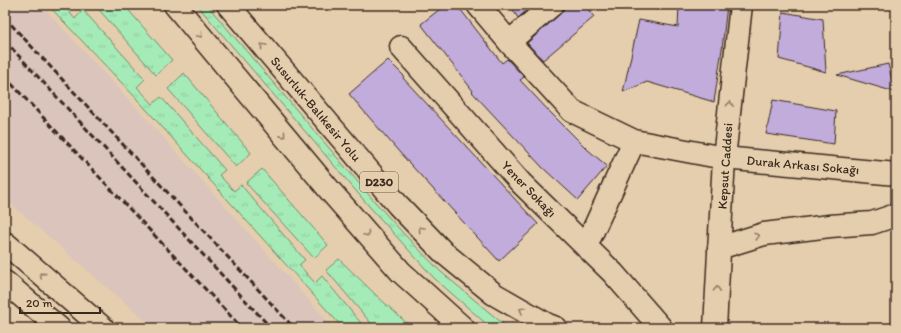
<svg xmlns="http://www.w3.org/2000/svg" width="901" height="333" font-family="Itim,sans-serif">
	<defs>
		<pattern id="grass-tufts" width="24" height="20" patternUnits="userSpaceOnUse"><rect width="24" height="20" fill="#a5ebb8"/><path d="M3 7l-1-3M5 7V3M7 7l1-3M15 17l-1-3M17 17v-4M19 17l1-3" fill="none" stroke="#8fca9e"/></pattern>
	</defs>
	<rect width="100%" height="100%" fill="#e5ceae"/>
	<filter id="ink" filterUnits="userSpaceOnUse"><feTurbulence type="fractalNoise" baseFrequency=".025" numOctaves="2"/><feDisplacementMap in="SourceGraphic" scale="8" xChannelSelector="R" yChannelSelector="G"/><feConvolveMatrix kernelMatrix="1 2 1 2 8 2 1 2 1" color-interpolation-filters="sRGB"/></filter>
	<g filter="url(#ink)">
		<path fill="#dac4bc" d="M5 5H41L144 116 334 328H154L5 199Z"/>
		<path fill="url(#grass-tufts)" stroke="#708a6b" d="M48 5H63L75 19 83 10 145 79 137 87 153 104 161 97 225 170 219 175 234 191 241 185 305 260 299 265 315 283 322 276 365 328H343L137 99Z
			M95 5H124L172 60 156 75Z
			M197 5H207L375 202 402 232 440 271 508 328H491L434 278 368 205Z
			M184 73 251 153 236 167 168 89Z
			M262 169 328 245 314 258 246 183Z
			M339 259 377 296 412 328H375L326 270Z"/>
		<path fill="#c1acdc" stroke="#3b2a1e" d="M445 5H457L502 63 507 59 524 77 520 80 548 110 587 149 607 166 578 200 543 168 472 92 473 91 421 24Z
			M510 5H533L518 18Z
			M564 5H585L594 17 543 60 527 43 560 14 564 9Z
			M679 5H727L722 49 714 102 647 82 623 92 639 20 678 27Z
			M783 12 823 19 826 72 779 59Z
			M388 60 404 76 403 78 538 224 499 261 400 153 349 94Z
			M888 64 895 92 837 75Z
			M773 100 836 111 834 144 766 134Z"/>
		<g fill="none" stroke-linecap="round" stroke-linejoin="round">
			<g stroke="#3b2a1e" stroke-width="25">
				<path id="minor" d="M478 5 509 42 572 111 634 141 724 158 896 174
					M509 42 552 5
					M401 47 521 183 613 273 661 328
					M586 246 634 141
					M719 248 764 234 830 226 872 223 896 215"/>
			</g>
			<g stroke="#3b2a1e" stroke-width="25">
				<path id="tertiary" d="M715 328 724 158 741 5"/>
			</g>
			<g stroke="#3b2a1e" stroke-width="25">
				<path id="secondary" d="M5 243 103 328
					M5 282 59 328"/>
			</g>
			<g stroke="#3b2a1e" stroke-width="25">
				<path id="trunk" d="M175 5 332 193 401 272 463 328
					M228 5 398 205 444 253 494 294 548 325 556 328"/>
			</g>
			<use href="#minor" stroke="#e5ceae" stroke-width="22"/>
			<use href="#tertiary" stroke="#e5ceae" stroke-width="22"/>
			<use href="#secondary" stroke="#e5ceae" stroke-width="22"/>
			<use href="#trunk" stroke="#e5ceae" stroke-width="22"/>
			<path stroke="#3b2a1e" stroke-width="3" stroke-dasharray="6 3" stroke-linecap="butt" d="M5 18 294 328
				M5 41 271 328
				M5 77 242 328"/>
		</g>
		<defs><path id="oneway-chevron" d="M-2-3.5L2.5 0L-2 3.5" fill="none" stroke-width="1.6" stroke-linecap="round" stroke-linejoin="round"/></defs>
		<g stroke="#907c66">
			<use href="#oneway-chevron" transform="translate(200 35) rotate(50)"/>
			<use href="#oneway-chevron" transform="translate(263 46) rotate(-130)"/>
			<use href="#oneway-chevron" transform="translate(730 104) rotate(-84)"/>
			<use href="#oneway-chevron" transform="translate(283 135) rotate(50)"/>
			<use href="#oneway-chevron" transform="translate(421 229) rotate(-133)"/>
			<use href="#oneway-chevron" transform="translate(367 234) rotate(49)"/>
			<use href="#oneway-chevron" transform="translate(757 236) rotate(-18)"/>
			<use href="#oneway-chevron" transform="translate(42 275) rotate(-139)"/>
			<use href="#oneway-chevron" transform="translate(717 289) rotate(-87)"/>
			<use href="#oneway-chevron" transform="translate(522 310) rotate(-150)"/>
		</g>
	</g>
	<g text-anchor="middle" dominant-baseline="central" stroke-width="4" stroke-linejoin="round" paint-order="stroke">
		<rect fill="#e5ceae" stroke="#6e5b49" stroke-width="1" x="360" y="172" width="38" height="20" rx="3"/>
		<g font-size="12" font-weight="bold" fill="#3b2a1e">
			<text x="379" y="182">D230</text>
		</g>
		<g font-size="13" fill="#3b2a1e" stroke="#e5ceae">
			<text transform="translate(316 109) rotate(50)">Susurluk-Balıkesir Yolu</text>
			<text transform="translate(803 165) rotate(5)">Durak Arkası Sokağı</text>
			<text transform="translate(725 166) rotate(-86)">Kepsut Caddesi</text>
			<text transform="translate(529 189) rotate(46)">Yener Sokağı</text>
		</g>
	</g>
	<rect width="901" height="333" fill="none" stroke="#e5ceae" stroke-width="20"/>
	<rect x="10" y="10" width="881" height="313" fill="none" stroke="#3b2a1e" stroke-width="1.5" filter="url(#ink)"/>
	<path d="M20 307v6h80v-6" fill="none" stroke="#3b2a1e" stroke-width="2"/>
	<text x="26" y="307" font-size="12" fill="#3b2a1e" stroke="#e5ceae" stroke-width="3" paint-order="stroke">20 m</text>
</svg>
